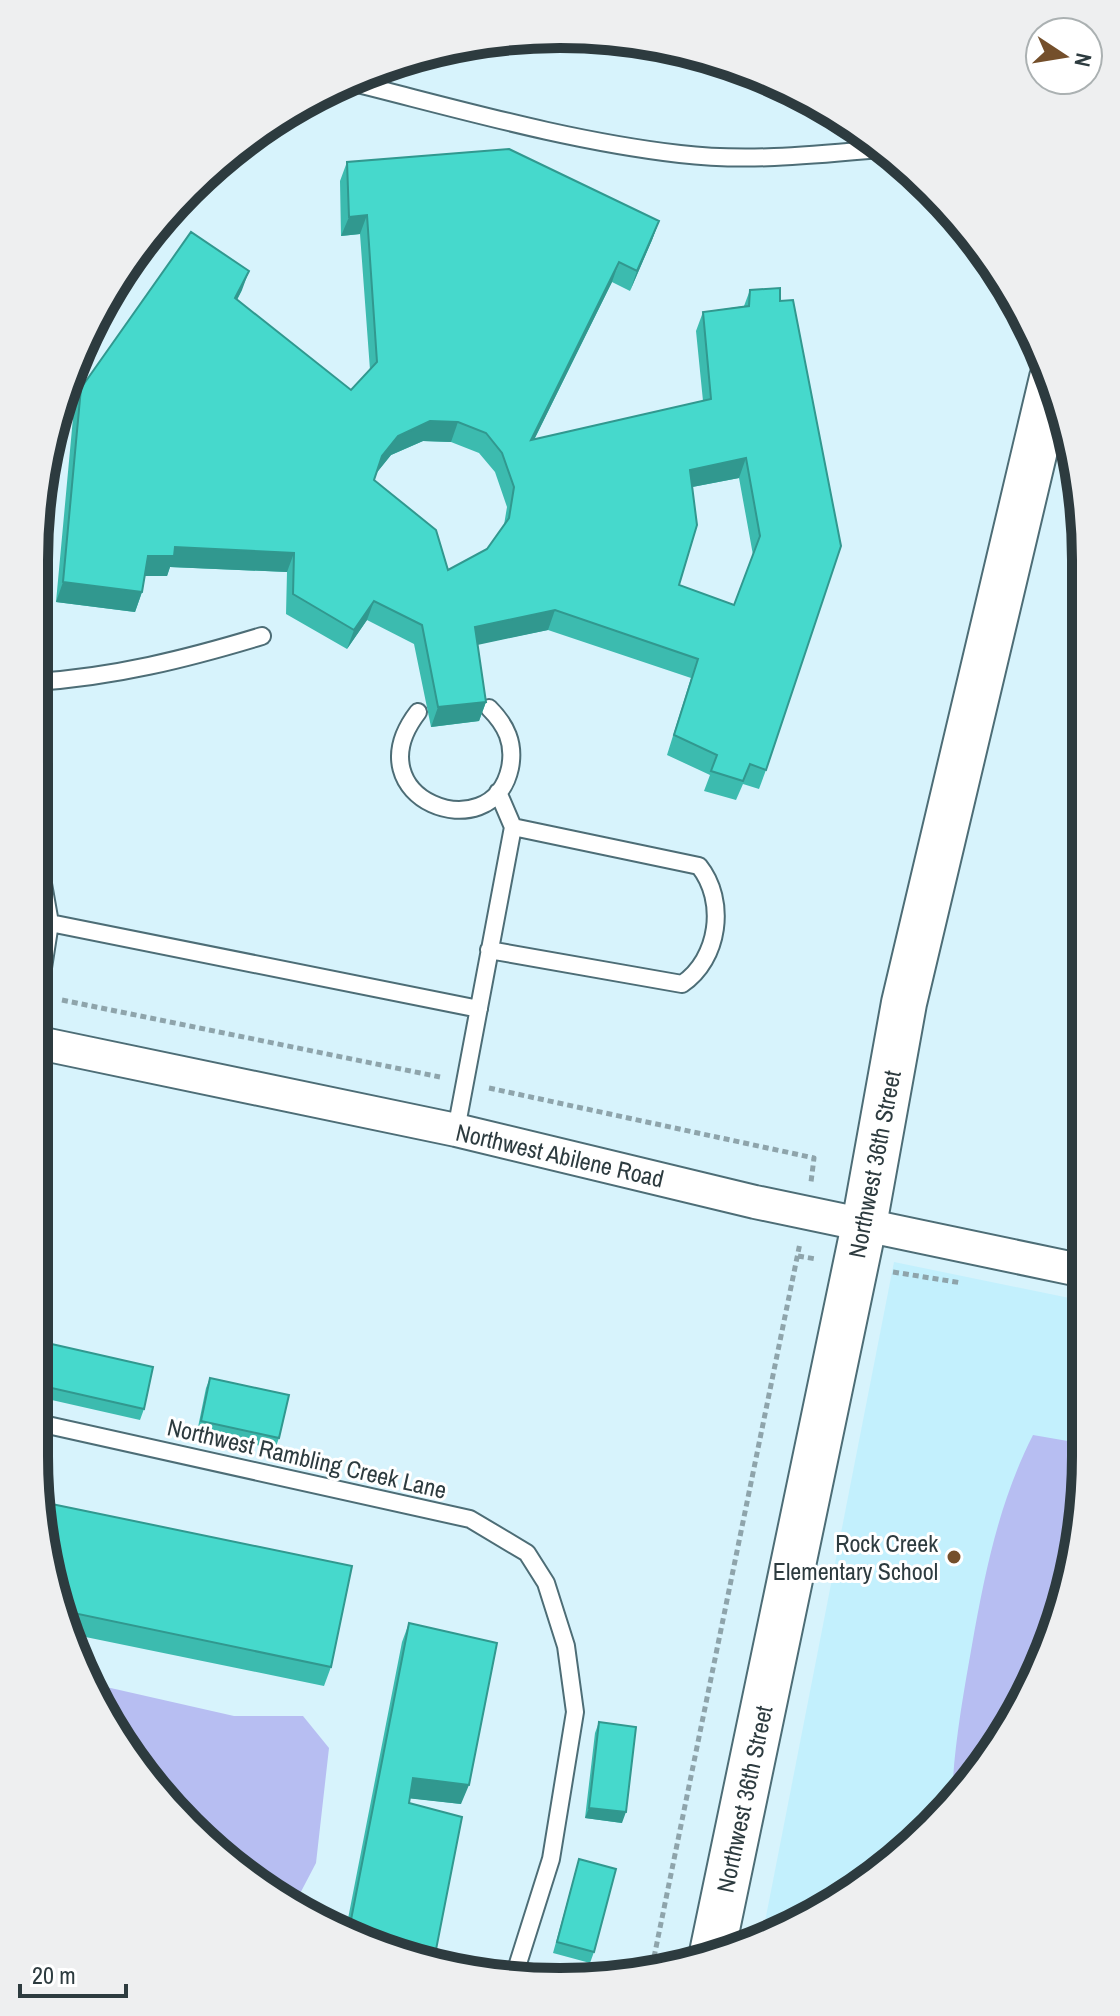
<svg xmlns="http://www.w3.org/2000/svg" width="1120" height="2016" font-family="'Archivo Narrow',sans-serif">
	<rect width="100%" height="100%" fill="#d7f3fc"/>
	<path fill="#c3f0fd" d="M894 1262 1084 1301 1085 1490 1058 1625 1015 1719 906 1852 761 1942Z"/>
	<path fill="#b7bef2" d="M1033 1435 1085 1444V1490L1058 1625 1015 1719 952 1797C954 1746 963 1696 972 1645 985 1572 999 1502 1033 1435Z
		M93 1684 234 1716H303L329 1748 316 1863 294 1905 267 1893 142 1776Z"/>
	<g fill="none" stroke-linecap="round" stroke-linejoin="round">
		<g stroke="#4d6d76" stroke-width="20">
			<path id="lane" d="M346 81C455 108 567 141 680 154 747 162 814 155 881 149
				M35 682C114 677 186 659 262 636
				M418 712C351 799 492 851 510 768 515 743 506 725 489 708
				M50 923 479 1009
				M489 950 682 984C719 959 727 901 699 866L513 827
				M35 1019 50 923 35 839
				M456 1130 513 827 498 792
				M34 1422 470 1519 527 1553 546 1583 566 1646 575 1712 551 1859 515 1973"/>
		</g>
		<g stroke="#4d6d76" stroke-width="36">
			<path id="street" d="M34 1042 456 1130 755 1202 1084 1271"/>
		</g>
		<g stroke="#4d6d76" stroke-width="48">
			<path id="secondary" d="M712 1953 864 1225 904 1003 1052 378"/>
		</g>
		<path stroke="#8ea4ab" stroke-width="5" stroke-dasharray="6 4" stroke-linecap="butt" d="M62 1000 440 1077
			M489 1088 814 1158 811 1182
			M798 1256 816 1259
			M893 1272 962 1283
			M652 1967 800 1243"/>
		<use href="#lane" stroke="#fff" stroke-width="16"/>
		<use href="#street" stroke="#fff" stroke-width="32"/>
		<use href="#secondary" stroke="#fff" stroke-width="44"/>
	</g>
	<path fill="#3cbbaf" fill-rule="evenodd" d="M347 162 659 221 652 240 630 291 612 282 534 440 703 401 696 331 703 312 744 306 750 290 780 288 766 770 759 789 743 784 736 800 704 791 710 775 667 755 691 678 548 630 477 644 486 702 479 721 431 727 414 644 367 620 347 649 286 614 287 572 170 567 167 576H144L142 592 135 612 56 602 74 407 81 388 242 290 237 300 351 390 370 370 360 234 341 236 340 181ZM423 441 451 442 479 453 495 472 507 507 504 525 487 549 448 570 374 480 376 473 391 455ZM739 478 753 555 734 605 679 585 692 487Z
		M34 1340 144 1409 140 1420 34 1396Z
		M210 1378 279 1438 275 1449 197 1432 206 1388Z
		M42 1502 331 1667 324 1686 66 1633 62 1625Z
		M409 1623 461 1804 409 1798V1803L423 1964 346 1929 402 1642Z
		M599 1722 622 1823 585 1818 595 1733Z
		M579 1859 594 1952 590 1963 553 1953Z"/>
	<path fill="#31988f" d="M367 215 360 234 341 236 349 217Z
		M659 221 652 240 630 291 637 271Z
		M619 262 612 282 524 460 531 440Z
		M249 271 242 290 227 318 235 298Z
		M430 421 458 422 451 442 423 441 391 455 375 475 382 456 398 436Z
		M746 458 739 478 682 489 690 470Z
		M175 547 294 553 287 572 170 567 167 576H141L148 556Z
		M63 582 142 592 135 612 56 602Z
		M374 601 367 620 347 649 354 630Z
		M555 610 548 630 468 647 475 627Z
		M486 702 479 721 431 727 438 707Z
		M413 1778 469 1785 461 1804 406 1798Z
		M589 1808 626 1812 622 1823 585 1818Z"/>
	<path fill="#46d9cc" stroke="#31988f" stroke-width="2" fill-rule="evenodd" d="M509 149 659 221 637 271 619 262 531 440 711 399 703 312 749 306 750 290 780 288V301L793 300 841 546 766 770 750 764 743 781 711 771 717 755 674 735 698 659 555 610 475 627 486 702 438 707 422 625 374 601 354 630 293 594 294 553 175 547 174 556H148L142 592 63 582 81 388 191 232 249 271 235 298 351 390 377 362 367 215 349 217 347 162ZM430 421 458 422 486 433 502 453 514 487 509 518 487 549 448 570 436 530 374 480 382 456 398 436ZM746 458 760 536 734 605 679 585 697 525 690 470Z
		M34 1340 153 1367 144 1409 34 1384Z
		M210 1378 289 1395 279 1438 201 1421Z
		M42 1502 352 1566 331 1667 59 1610Z
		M409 1623 497 1643 469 1785 413 1778 409 1803 462 1817 433 1965 423 1964 349 1930Z
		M599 1722 636 1727 626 1812 589 1808Z
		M579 1859 616 1869 594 1952 557 1942Z"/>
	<circle fill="#744f2b" stroke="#fff" stroke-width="3" cx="954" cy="1557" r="8"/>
	<g text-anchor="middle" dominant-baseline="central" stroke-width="6" stroke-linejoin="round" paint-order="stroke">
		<g font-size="24" fill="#2d3b3f" stroke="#fff">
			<text transform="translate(560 1155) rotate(13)">Northwest Abilene Road</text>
			<text transform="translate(874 1164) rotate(-79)">Northwest 36th Street</text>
			<text transform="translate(307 1458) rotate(13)">Northwest Rambling Creek Lane</text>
			<text transform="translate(744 1799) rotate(-78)">Northwest 36th Street</text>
		</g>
		<g font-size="24" fill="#2d3b3f" stroke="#fff" text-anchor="end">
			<text x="938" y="1543">Rock Creek<tspan x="938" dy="28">Elementary School</tspan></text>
		</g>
	</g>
	<path d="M0 0H1120V2016H0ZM560 48H560A512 512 0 0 1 1072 560V1456A512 512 0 0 1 560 1968H560A512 512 0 0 1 48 1456V560A512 512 0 0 1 560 48Z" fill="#eeeff0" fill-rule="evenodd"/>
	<path fill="none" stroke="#2d3b3f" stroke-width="10" d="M560 48H560A512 512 0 0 1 1072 560V1456A512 512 0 0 1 560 1968H560A512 512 0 0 1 48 1456V560A512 512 0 0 1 560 48Z"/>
	<g transform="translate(1064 56) rotate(102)"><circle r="38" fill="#ffffff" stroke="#abb1b2" stroke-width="2"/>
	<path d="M0-6L14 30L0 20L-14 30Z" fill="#744f2b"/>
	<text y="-12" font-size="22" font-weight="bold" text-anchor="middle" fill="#2d3b3f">N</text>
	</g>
	<path d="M20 1984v12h106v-12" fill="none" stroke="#2d3b3f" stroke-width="4"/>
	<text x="32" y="1984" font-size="24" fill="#2d3b3f" stroke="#ffffff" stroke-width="6" paint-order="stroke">20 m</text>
</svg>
